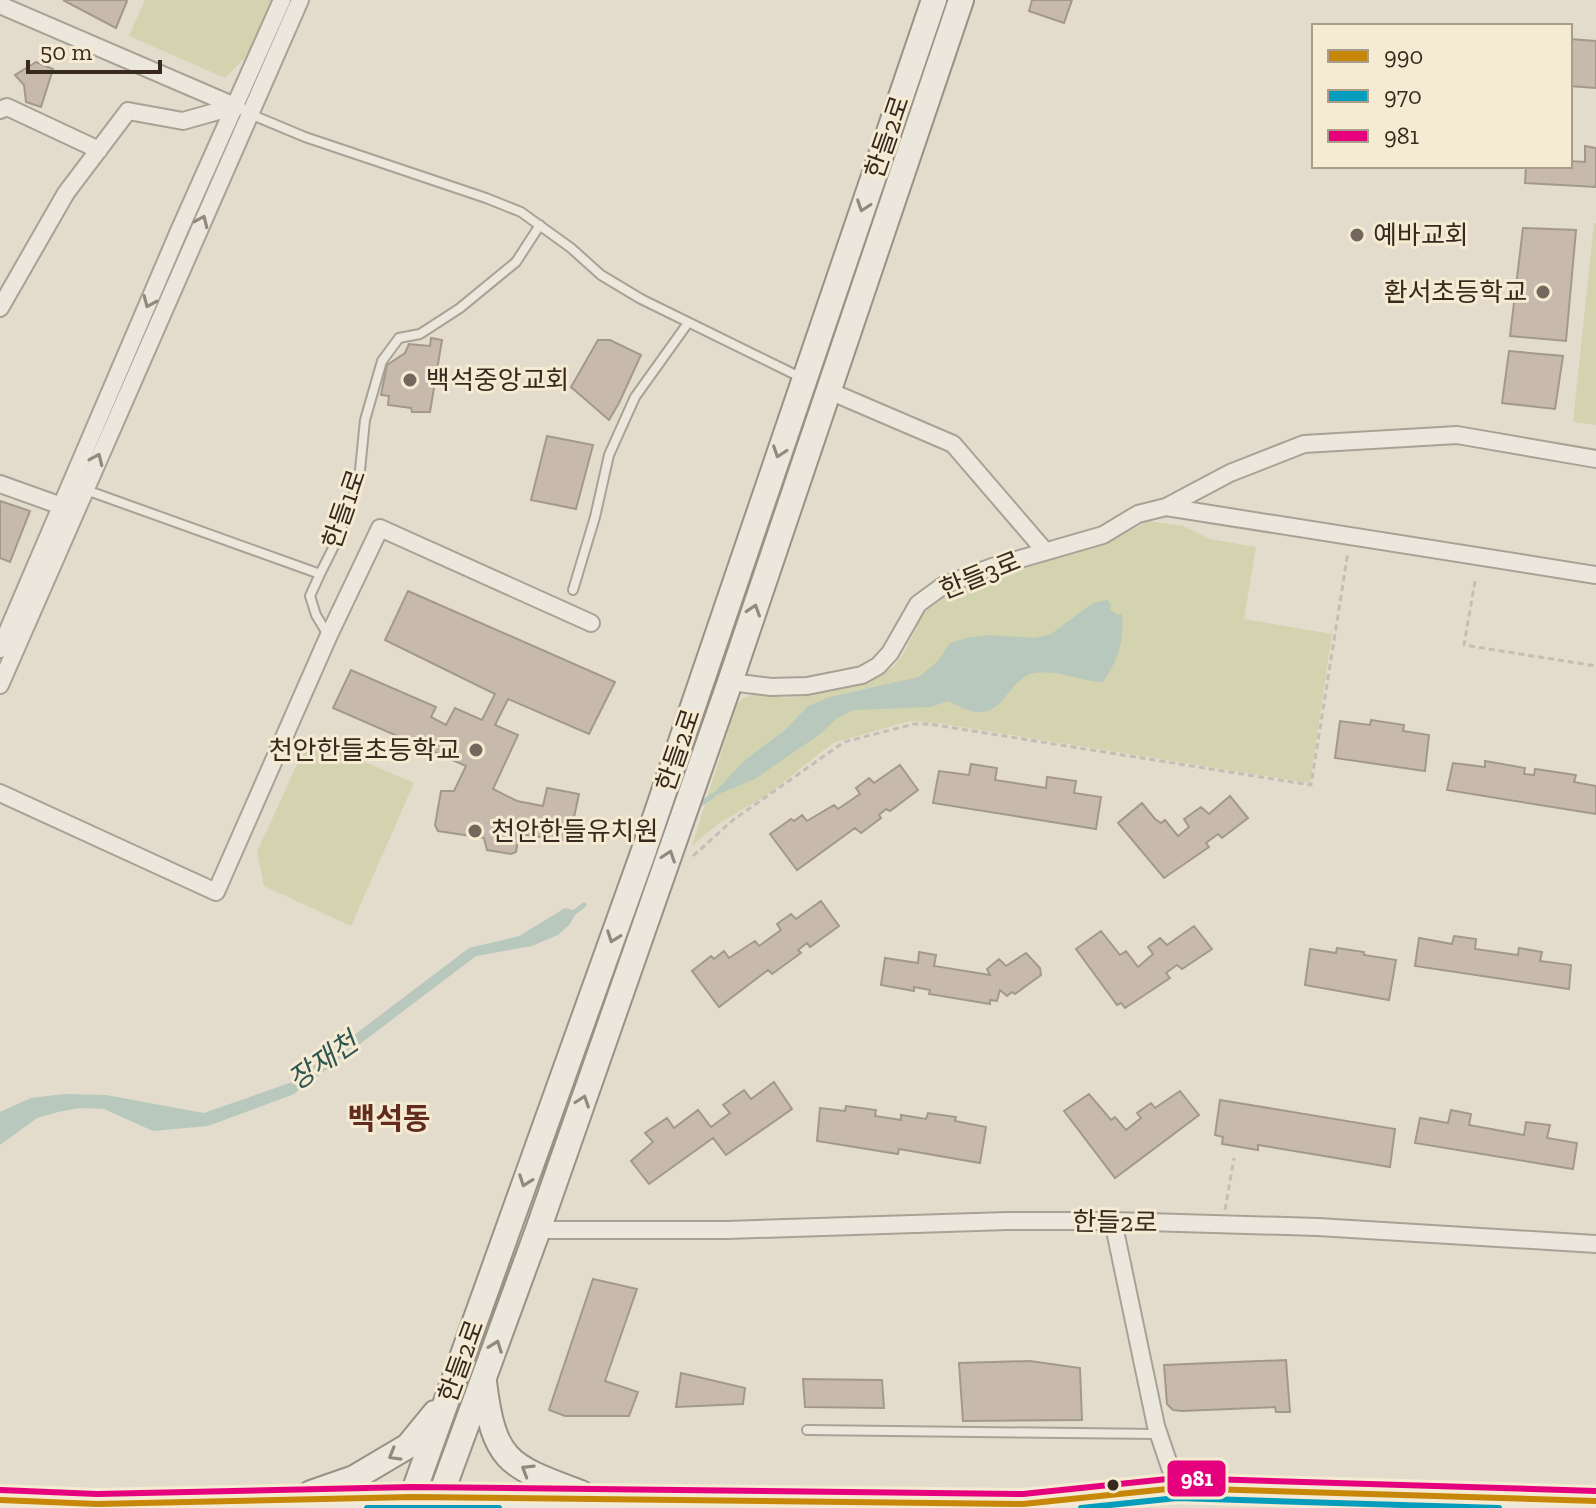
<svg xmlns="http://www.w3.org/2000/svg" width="1596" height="1508" font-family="'Zilla Slab','Noto Sans KR',serif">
	<rect width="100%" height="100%" fill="#e3dccc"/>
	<path fill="#d3d3af" d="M145 0H276L257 45 225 78 129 36Z
		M1594 223H1596V425L1573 422Z
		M1148 521 1183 526 1210 539 1256 547 1244 619 1332 634 1310 783 937 723 910 721 833 743 768 794 718 824 692 846 736 705 743 698 758 693 787 698 824 692 864 682 893 667 904 653 922 615 938 599 960 587 1108 543Z
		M309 738 414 783 351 926 264 886 257 852Z"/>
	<path fill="#b8c8bd" d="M1107 600 1111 604 1110 610 1118 615 1122 613C1125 639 1118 661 1103 682 1080 681 1057 669 1034 673 1001 681 1005 735 949 701L930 707 853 710 836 719 820 734 755 779 709 798 745 760 785 730 808 706 830 697 919 677 938 661 950 643 966 638 989 635 1035 638 1051 634 1093 603Z
		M565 908 577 911 570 924 558 935 532 946 476 956 294 1094 208 1126 153 1131 104 1109 79 1108 58 1112 37 1118 0 1145V1112L31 1098 64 1094 106 1095 204 1113 292 1082 469 948 519 936Z"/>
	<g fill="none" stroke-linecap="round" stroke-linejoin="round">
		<path stroke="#b8c8bd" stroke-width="5" d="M698 806 712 796
			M572 914 584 905"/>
	</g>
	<path fill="#c7baad" stroke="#a3988c" stroke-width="2" d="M63 0H125L127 1 116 28Z
		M1032 0H1072L1064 23 1029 11Z
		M1570 39 1596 41V88L1570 86Z
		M36 62 53 69 41 107 26 102 24 85 15 75Z
		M1585 146 1596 148V187L1525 183 1526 166H1570V161L1585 162Z
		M1523 228 1576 230 1566 341 1510 336Z
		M431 338 442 340 430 412H412L411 408 388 405 389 396 381 395 387 365 405 353 409 344 430 346Z
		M598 340H610L641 355 619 403 609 420 571 387Z
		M1509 351 1563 356 1555 409 1502 403Z
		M547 436 593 445 576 509 531 500Z
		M0 501 30 511 10 562 0 558Z
		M408 591 615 682 589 734 508 699 495 725 518 735 493 789 517 801 543 806 547 788 579 794 569 841 519 834 516 852 511 854 487 850 484 838 438 831 435 825 441 791H454L466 766 333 708 351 670 436 707 431 717 446 725 455 708 482 720 495 694 385 640Z
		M1371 720 1404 725 1403 731 1429 735 1425 771 1335 758 1340 721 1370 725Z
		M1485 761 1525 768 1524 774 1534 775 1535 769 1576 775 1574 782 1596 786V814L1447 790 1453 763 1485 767Z
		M971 764 997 768 995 780 1046 788 1047 777 1076 781 1074 793 1101 797 1096 829 933 803 939 771 969 775Z
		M900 765 918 790 890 811 886 809 879 815 881 818 861 833 855 828 797 870 770 834 791 819 794 821 802 815 807 821 834 805 838 809 860 794 856 788 869 778 874 783Z
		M1230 796 1248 818 1222 838 1218 834 1206 843 1209 847 1164 878 1118 823 1142 803 1155 819 1161 823 1165 820 1178 836 1189 827 1184 819 1201 807 1209 814Z
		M821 901 839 926 810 947 807 943 798 950 801 953 772 974 768 970 719 1007 692 971 711 956 714 959 724 951 729 958 755 941 759 946 781 930 777 924 791 914 796 919Z
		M1194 926 1212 949 1182 969 1177 965 1166 973 1170 978 1125 1008 1121 1003 1117 1005 1076 949 1101 931 1120 955 1126 951 1138 967 1153 954 1148 947 1160 938 1167 945Z
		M1454 936 1476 939 1475 949 1518 955 1519 948 1542 952 1540 961 1571 965 1569 989 1415 966 1419 938 1452 944Z
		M1337 948 1364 952V955L1396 960 1389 1000 1305 985 1310 949 1336 953Z
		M919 952 936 955 934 966 990 975 987 969 999 959 1006 966 1026 953 1040 968 1041 975 1015 994 1012 992 1007 996 1000 990 997 1001 990 1000V1004L929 994 930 990 914 987V991L881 985 885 958 918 963Z
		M774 1082 792 1109 726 1155 713 1138 649 1184 631 1161 653 1142 645 1133 667 1118 674 1128 698 1110 711 1127 730 1113 723 1105 744 1090 751 1099Z
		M1180 1091 1199 1115 1115 1178 1064 1111 1089 1094 1111 1120 1115 1117 1126 1130 1141 1118 1137 1113 1151 1103 1155 1108Z
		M1220 1100 1395 1129 1390 1167 1258 1145V1150L1222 1144 1223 1137 1215 1135Z
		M846 1106 876 1110 875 1116 901 1120V1115L926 1119 928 1113 956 1117 955 1121 986 1127 980 1163 899 1149 898 1154 817 1141 820 1108 845 1111Z
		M1451 1110 1471 1114 1469 1125 1524 1135 1526 1122 1550 1125 1547 1138 1577 1143 1573 1169 1415 1143 1420 1118 1448 1123Z
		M593 1279 637 1289 605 1381 638 1392 629 1416H565L549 1410Z
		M1286 1360 1290 1412H1276L1275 1407 1182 1411 1173 1410 1167 1404 1164 1365Z
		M1030 1361 1080 1368 1082 1420 963 1421 959 1363Z
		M681 1373 745 1388 743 1404 676 1407Z
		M803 1379 882 1380 884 1408 805 1407Z"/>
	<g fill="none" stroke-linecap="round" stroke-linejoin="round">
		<g stroke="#a8a196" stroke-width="12">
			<path id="lane" d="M250 114 305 137 486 198 521 212 571 248 601 275 641 299 800 377
				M86 490 320 574 337 540 359 480 365 420 382 361 399 338 420 334 460 308 516 262 540 225
				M320 574 310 596 316 615 328 635
				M573 590 595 517 609 455 635 397 688 323
				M807 1430 1159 1434"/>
		</g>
		<g stroke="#a8a196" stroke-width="20">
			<path id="street" d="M0 5 237 107
				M0 110 7 107 99 150
				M0 308 66 193 128 111 183 121 236 106
				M827 390 953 444 1045 551
				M0 484 70 509
				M1166 507 1596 575
				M0 649 179 231 282 0
				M730 682 771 687 807 686 862 675 878 666 890 653 918 604 944 585 992 567 1103 535 1138 514 1166 507 1230 473 1304 444 1457 435 1596 459
				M0 685 300 0
				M0 793 216 892 329 635 380 528 591 623
				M1113 1221 1156 1426 1177 1488
				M538 1230H727L1007 1221H1113L1318 1227 1596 1244"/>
		</g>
		<g stroke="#989185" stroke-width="28">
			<path id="secondary" d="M484 1382C494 1463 509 1466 581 1493
				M311 1493 354 1478 408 1446 435 1413
				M0 1500 97 1504 412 1497 1023 1504 1177 1488 1596 1501
				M408 1508 642 856 934 0
				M436 1508 538 1230 730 682 961 0"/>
		</g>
		<path stroke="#c4beb5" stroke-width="3" stroke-dasharray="6 4" stroke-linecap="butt" d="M1475 581 1464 645 1596 666
			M693 856 733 820 844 742 914 724H929L1311 785 1348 552
			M1225 1210 1234 1158"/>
		<use href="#lane" stroke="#ece7dd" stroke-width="8"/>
		<use href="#street" stroke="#ece7dd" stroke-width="16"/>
		<use href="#secondary" stroke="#ece7dd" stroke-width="24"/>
		<g stroke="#f5ead2" stroke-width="12">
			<path id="bus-1" d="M0 1500 97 1504 412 1497 1023 1504 1177 1488 1596 1501"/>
		</g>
		<g stroke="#f5ead2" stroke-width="12">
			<path id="bus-2" d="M367 1508H499
				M1081 1508 1177 1498 1499 1508"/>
		</g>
		<g stroke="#f5ead2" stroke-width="12">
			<path id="bus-3" d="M0 1490 97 1494 412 1487 1023 1494 1177 1478 1596 1491"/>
		</g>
		<use href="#bus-1" stroke="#c78708" stroke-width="6"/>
		<use href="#bus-2" stroke="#069cbc" stroke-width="6"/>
		<use href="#bus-3" stroke="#e5007d" stroke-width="6"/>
	</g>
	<defs><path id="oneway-chevron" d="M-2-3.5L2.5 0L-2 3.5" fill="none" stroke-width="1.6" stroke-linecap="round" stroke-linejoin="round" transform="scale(2)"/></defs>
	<g stroke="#92887e">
		<use href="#oneway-chevron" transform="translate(863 206) rotate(109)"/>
		<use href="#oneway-chevron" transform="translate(202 221) rotate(-66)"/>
		<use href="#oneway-chevron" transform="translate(149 302) rotate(113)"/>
		<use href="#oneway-chevron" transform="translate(779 452) rotate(109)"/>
		<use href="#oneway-chevron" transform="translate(97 459) rotate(-66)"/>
		<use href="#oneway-chevron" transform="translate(754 610) rotate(-72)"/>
		<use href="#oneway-chevron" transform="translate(669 856) rotate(-71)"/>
		<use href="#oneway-chevron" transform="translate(613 937) rotate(110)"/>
		<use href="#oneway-chevron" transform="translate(583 1101) rotate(-71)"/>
		<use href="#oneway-chevron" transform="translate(525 1181) rotate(110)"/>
		<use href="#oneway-chevron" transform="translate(496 1346) rotate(-70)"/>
		<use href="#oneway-chevron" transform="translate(394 1455) rotate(150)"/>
		<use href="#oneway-chevron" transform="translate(527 1470) rotate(-148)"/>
	</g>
	<g fill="#73685b" stroke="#f5ead2" stroke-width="3">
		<circle cx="1357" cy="235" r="8"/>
		<circle cx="1543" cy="292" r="8"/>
		<circle cx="410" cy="380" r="8"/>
		<circle cx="476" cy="750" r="8"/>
		<circle cx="475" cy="831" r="8"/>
	</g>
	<circle fill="#37291e" stroke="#f5ead2" stroke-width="3" cx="1113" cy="1485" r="7"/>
	<g text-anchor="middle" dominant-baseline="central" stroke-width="6" stroke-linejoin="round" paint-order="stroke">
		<g font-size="26" fill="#37291e" stroke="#f5ead2">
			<text transform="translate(887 137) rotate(-71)">한들2로</text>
			<text transform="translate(344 509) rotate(-71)">한들1로</text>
			<text transform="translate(980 575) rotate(-22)">한들3로</text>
			<text transform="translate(678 750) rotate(-71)">한들2로</text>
			<text transform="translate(1115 1222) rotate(1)">한들2로</text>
			<text transform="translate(461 1361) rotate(-70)">한들2로</text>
		</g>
		<g font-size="26" fill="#37291e" stroke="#f5ead2" text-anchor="start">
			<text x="1373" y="235">예바교회</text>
			<text x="1527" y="292" text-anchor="end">환서초등학교</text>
			<text x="426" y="380">백석중앙교회</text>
			<text x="460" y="750" text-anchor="end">천안한들초등학교</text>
			<text x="491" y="831">천안한들유치원</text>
		</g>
		<g font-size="28" font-style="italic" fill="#2d5653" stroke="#f5ead2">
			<text transform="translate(323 1061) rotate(-35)">장재천</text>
		</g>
		<g font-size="30" font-weight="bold" fill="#632b1e" stroke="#f5ead2">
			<text x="389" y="1119">백석동</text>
		</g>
	</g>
	<rect stroke="#f5ead2" stroke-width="3" x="1166" y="1459" width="61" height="39" rx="8" fill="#e5007d"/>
	<g font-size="22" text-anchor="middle" font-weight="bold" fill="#fff">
		<text x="1197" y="1486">981</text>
	</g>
	<rect x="1312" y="24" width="260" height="144" fill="#f5ead2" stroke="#a99d8a" stroke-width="2"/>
	<rect x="1328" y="50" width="40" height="12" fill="#c78708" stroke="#a99d8a" stroke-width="2"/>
	<text x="1384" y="64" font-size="24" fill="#37291e">990</text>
	<rect x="1328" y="90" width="40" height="12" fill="#069cbc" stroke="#a99d8a" stroke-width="2"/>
	<text x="1384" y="104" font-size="24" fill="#37291e">970</text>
	<rect x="1328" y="130" width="40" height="12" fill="#e5007d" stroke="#a99d8a" stroke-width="2"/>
	<text x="1384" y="144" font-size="24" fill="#37291e">981</text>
	<path d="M28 60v12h132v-12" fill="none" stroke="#37291e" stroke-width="4"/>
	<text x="40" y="60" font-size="24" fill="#37291e" stroke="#f5ead2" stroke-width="6" paint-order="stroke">50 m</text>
</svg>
